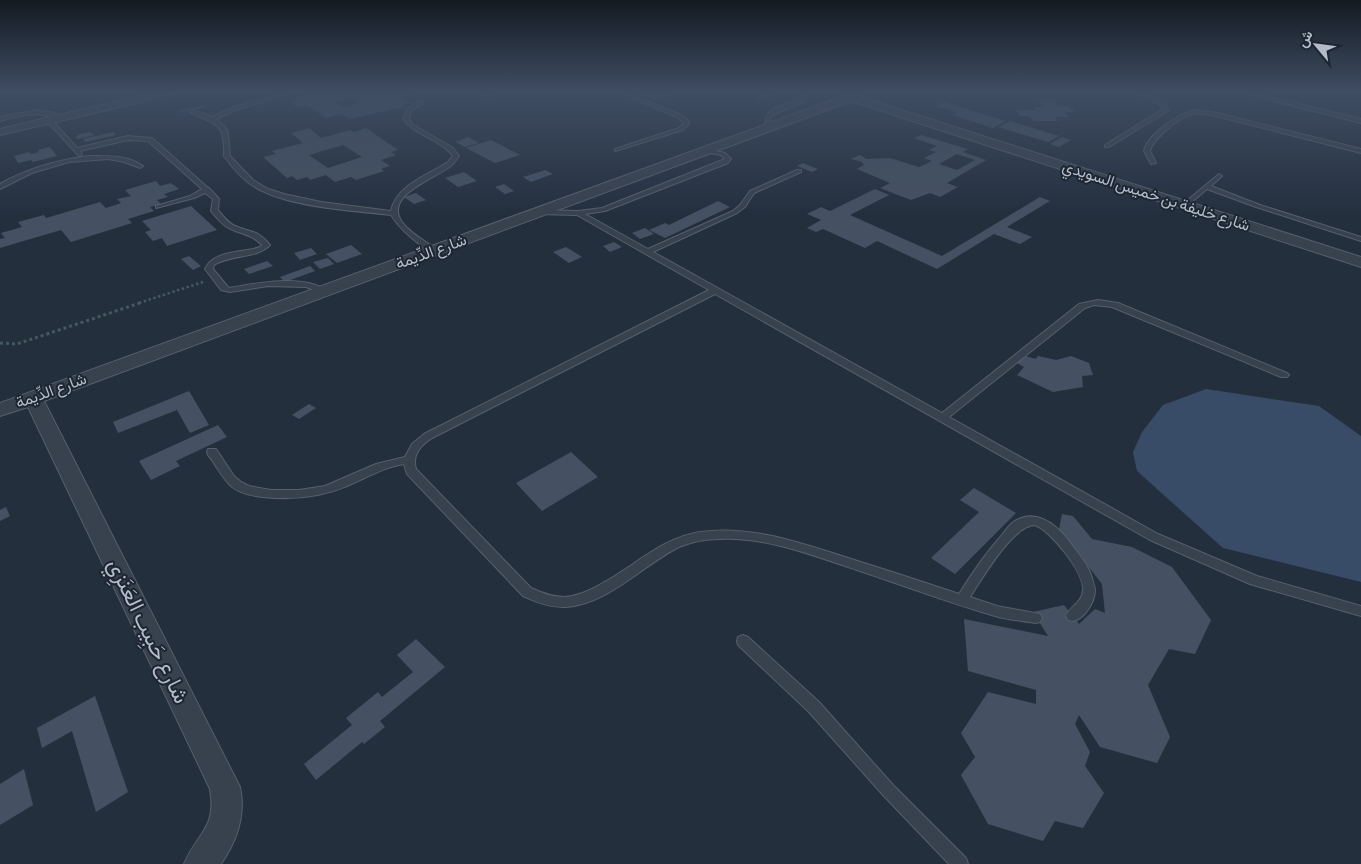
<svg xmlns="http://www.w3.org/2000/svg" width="1361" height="864" font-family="'Alegreya Sans',Vazirmatn,sans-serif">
	<rect width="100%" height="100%" fill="#242f3e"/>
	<path fill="#394c67" d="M1206 389 1319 406 1361 436V582L1223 548 1137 471 1133 452 1142 432 1163 405Z"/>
	<path fill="#455162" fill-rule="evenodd" d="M311 93H384L389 96 409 93 412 95 402 98 411 103 401 105 403 107 349 119 342 114 326 118 307 105 298 108 289 102 297 100 293 98ZM353 99 360 103 343 107 336 103Z
		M638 93H667L674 96 658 101Z
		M768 94 775 96 760 101 753 98Z
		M1037 99H1053L1059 106H1069L1075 112H1064L1069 117H1055L1058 121H1034L1029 116H1021L1016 110H1036L1033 107H1044Z
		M944 102 1006 121 993 128 952 115 957 112 936 106Z
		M204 105 207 107 179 113 177 111Z
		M1010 121 1059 136 1048 142 998 127Z
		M309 128 321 138 350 130 354 132 366 128 398 150 391 152 396 155 381 160 390 166 381 169 384 171 356 180 351 177 335 182 326 175 310 180 307 177 297 180 292 176 287 178 263 157 276 154 272 151 303 143 291 133ZM343 145 362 157 328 168 309 155Z
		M89 132 95 135 77 139 75 137 78 136 77 135Z
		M113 132 116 135 86 142 83 139Z
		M921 135 968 149 963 152 986 160 947 183 958 187 940 197 930 193 911 200 880 188 890 183 857 169 864 165 862 162 851 159 860 155 867 159 890 158 919 167 932 161 924 158 936 152 929 150 937 146 914 138ZM957 154 975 160 957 170 939 164Z
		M468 137 479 143 465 147 455 142Z
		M1062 137 1071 140 1059 147 1050 144Z
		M491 140 520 155 495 163 466 148Z
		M50 147 57 156 33 162 31 160 18 163 14 156 29 152 31 154 39 152 38 150Z
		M803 163 818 169 812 172 797 166Z
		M545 170 553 174 531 182 523 177Z
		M464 172 477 181 458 187 445 178Z
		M156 181 160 186 171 183 179 189 164 194 168 197 157 200 161 204 150 207 154 211 128 219 132 223 71 242 61 230 0 248V239L5 238 1 233 22 227 18 222 44 215 46 218 100 202 106 208 121 203 117 199 131 196 125 190Z
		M504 184 514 191 505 194 495 187Z
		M875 189 889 195 850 215 942 256 1040 197 1050 201 1007 227 1032 237 1020 244 994 234 937 269 877 241 865 248 823 229 816 232 807 228 821 220 807 214 821 207 830 211Z
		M416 193 426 200 414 204 404 197Z
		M718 201 730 207 665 238 649 230 665 223 669 225Z
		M191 206 217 230 167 246 162 238 153 241 145 232 151 230 142 221Z
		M645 228 654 234 640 239 632 233Z
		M614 242 622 247 610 252 603 246Z
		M351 245 362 254 337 263 326 254Z
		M566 247 582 257 569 263 553 252Z
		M311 248 317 254 300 260 294 253Z
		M189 256 201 266 193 270 181 259Z
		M328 258 334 264 320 269 313 262Z
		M267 261 273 266 249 274 244 269Z
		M310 266 315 271 285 282 280 277Z
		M1022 355 1036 359 1038 356 1056 360 1071 356 1089 363 1093 375 1082 376 1083 387 1053 392 1017 375 1024 367 1015 362Z
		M189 391 209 425 190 433 177 410 118 433 113 422Z
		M309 404 316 408 299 419 292 415Z
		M218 425 227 437 176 461 180 466 151 480 139 461Z
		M571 452 598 477 542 511 516 483Z
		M974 488 1016 513 955 574 931 558 979 512 960 500Z
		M6 507 10 516 0 521V510Z
		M1062 514 1073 516 1092 539 1132 547 1172 567 1211 620 1195 654 1169 649 1148 685 1170 737 1157 763 1100 747 1079 715 1075 724 1090 752 1085 766 1104 793 1083 828 1055 821 1043 841 988 824 961 775 975 757 961 733 988 692 1036 704V690L968 671 964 619 1048 636 1033 612 1064 605 1079 624 1095 609 1105 613 1102 584 1059 529Z
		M416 639 445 667 380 721 385 727 364 744 362 742 316 780 304 764 352 725 346 718 378 692 382 697 413 672 397 655Z
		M95 696 128 792 96 812 72 731 42 748 37 728Z
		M24 769 33 805 0 825V784Z"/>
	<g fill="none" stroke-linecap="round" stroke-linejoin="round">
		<g stroke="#565f6c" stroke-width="2">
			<path id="service" d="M284 93H293L238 109 216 119 225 127 228 133 230 156 253 180 268 189 284 194 321 202 391 211C395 186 430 174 448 162L453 156C440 138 415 137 403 118 406 110 413 101 423 101V103L411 111 409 118 412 124 453 148 459 156C457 159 454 163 452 165 435 179 383 195 402 222 410 233 425 241 436 249V253H430C416 241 401 231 391 215 350 210 288 208 253 186 242 179 232 167 224 156 225 121 216 126 190 112L193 110 212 117 234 107Z
				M481 93H487L490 96 485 97Z
				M619 93H626L681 115 688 120 689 124 683 130 615 151V149L679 128 683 124V122L677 117Z
				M797 93H803L806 96 805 101 771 116 770 120 772 127 767 128C759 108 786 105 801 99V97Z
				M1132 93C1144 93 1165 97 1169 110L1109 147H1105V145L1163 109V107L1150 99Z
				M1243 93H1253L1361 119V123Z
				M38 110 54 113 61 118 58 120C35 110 23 115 0 121V117Z
				M1197 110 1213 112 1361 149V153L1212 115C1206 114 1199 112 1192 114 1179 117 1153 139 1150 151L1156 163 1151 164 1144 151C1148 134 1180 112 1197 110Z
				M47 119H51L77 148 128 136 152 138 207 187 209 188 219 199 218 210C223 216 228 223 235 226 251 233 257 229 270 245 257 259 231 254 214 265L213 269 227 286 230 288C256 283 305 274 327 291L323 293 306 287 268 286 230 292 221 290 205 269C213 250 243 253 260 247L262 245C250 233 242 235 229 228 222 225 216 217 211 211L213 199 205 193 194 198 156 208V206L190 196 202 189 148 141 128 140 80 151 82 154 79 156 47 121Z
				M706 149 725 153 731 159 728 163 605 211 585 214 648 249 733 211 740 205 750 191 797 170H801V172L754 193 745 207 737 213 653 252 942 413 1079 304 1098 300 1118 303 1287 373 1289 375 1287 377H1281L1112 307 1094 305 1085 308 949 417 1158 534 1257 576 1361 606V616L1250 584 1150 540 715 294 432 438C420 446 412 455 416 469L531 588C542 593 552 597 564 597 578 596 591 590 603 583 634 566 664 537 700 532 752 525 801 543 851 559 887 570 923 582 959 594 971 575 983 557 997 541 1002 535 1007 528 1012 523 1034 507 1055 523 1068 540 1078 554 1090 566 1093 582 1094 585 1095 587 1095 590 1095 602 1082 625 1068 620L1066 616C1070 606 1082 603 1083 590 1084 572 1051 531 1035 525 1013 525 982 579 970 597L997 606 1040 614 1042 618 1040 622 1036 623C1023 621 1008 620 995 616 946 602 897 583 848 567 806 553 764 537 719 539 706 539 691 542 679 547 643 565 608 604 566 607 551 608 536 602 523 596L407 474 404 464C384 467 366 478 347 486 321 497 291 500 263 497 253 496 239 493 231 486 221 477 216 464 208 455L207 452 208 449H216L234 476 241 482 249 486 271 490H299L325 486 376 464 405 457 412 444 424 434 709 290 577 215 539 214 536 212 539 210 578 211 602 208 725 159 721 155 704 152V150Z
				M89 156C108 156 128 155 143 166L140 168 124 162 108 159 69 162 32 173 0 189V184C28 168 57 160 89 156Z
				M1219 174 1222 176 1211 186 1260 205 1361 237V241L1256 207 1207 189 1187 206H1183V204Z
				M743 635 748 637 819 702 893 785 966 858 968 864H949L883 795 809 712 738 645 737 641 738 637Z"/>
		</g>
		<g stroke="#565f6c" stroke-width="2">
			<path id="minor" d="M152 93H172L167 96 0 135V129Z
				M840 93H867L861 97 1361 257V267L851 101 44 401 240 787C246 815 237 841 221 864H184C197 833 217 829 210 789L28 407 0 416V403L841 97Z"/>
		</g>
		<path stroke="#44595c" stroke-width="2.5" stroke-dasharray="2.5 2.5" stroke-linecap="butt" d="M139 303 203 282"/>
		<path stroke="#44595c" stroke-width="3" stroke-dasharray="3 3" stroke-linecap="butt" d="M0 343 17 344 143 302"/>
		<use href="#service" fill="#38414e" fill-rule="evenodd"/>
		<use href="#minor" fill="#38414e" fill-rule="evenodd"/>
	</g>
	<linearGradient id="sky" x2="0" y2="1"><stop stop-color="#141a22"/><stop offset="0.43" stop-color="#3f4d63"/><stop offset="1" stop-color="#3f4d63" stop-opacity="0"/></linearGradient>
	<rect width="1361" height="214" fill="url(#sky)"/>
	<g text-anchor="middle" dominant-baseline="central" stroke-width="4" stroke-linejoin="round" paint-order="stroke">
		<g font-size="16" fill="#b4bcc9" stroke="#1d2633">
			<text transform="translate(1156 196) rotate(18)">شارع خليفة بن خميس السويدي</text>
			<text transform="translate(431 252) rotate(-20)">شارع الدِّيمة</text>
			<text transform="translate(51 391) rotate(-20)">شارع الدِّيمة</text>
		</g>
		<g font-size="22" fill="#b4bcc9" stroke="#1d2633">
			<text transform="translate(148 631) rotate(64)">شارع حَبِيب العَنَزِي</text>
		</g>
	</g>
	<g transform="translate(1316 45) rotate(299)" stroke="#1d2633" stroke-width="4" paint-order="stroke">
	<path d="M0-4L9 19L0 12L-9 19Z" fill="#b4bcc9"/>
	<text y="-8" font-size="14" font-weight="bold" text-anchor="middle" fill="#b4bcc9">ش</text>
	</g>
</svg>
